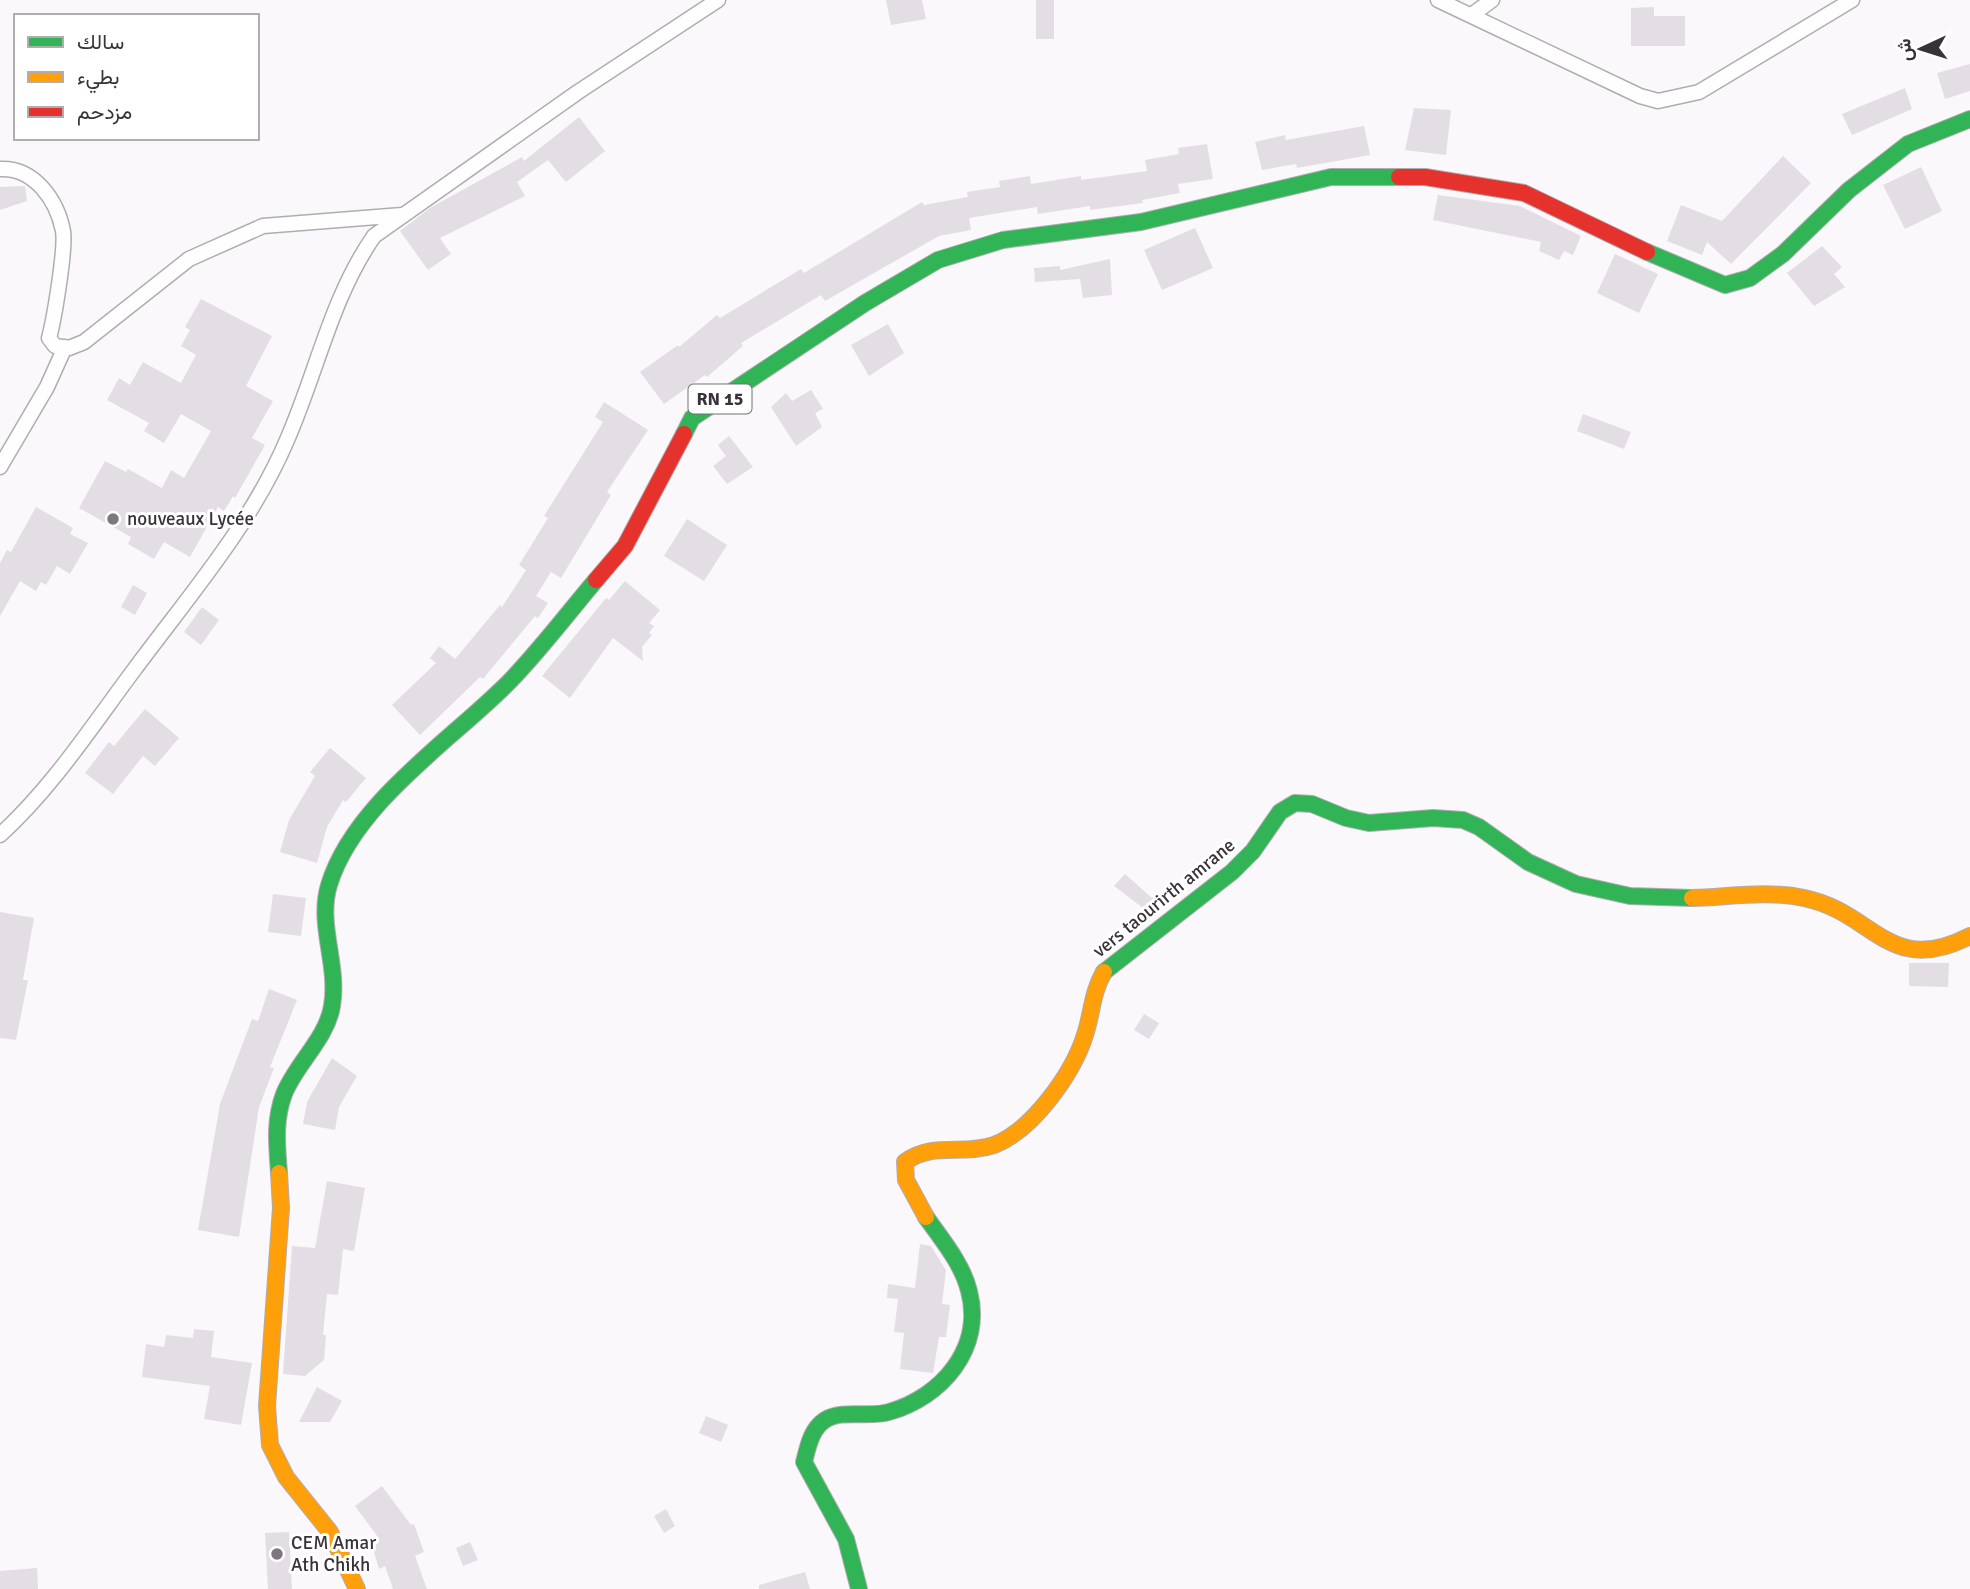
<svg xmlns="http://www.w3.org/2000/svg" width="1970" height="1589" font-family="Signika,Vazirmatn,sans-serif">
	<rect width="100%" height="100%" fill="#fbf8fc"/>
	<path fill="#e2dee4" d="M886 0H922L926 19 891 25Z
		M1036 0H1054V39H1036Z
		M1654 7V16H1685V46H1631V8Z
		M1970 64V91L1945 99 1937 73Z
		M1905 88 1912 109 1852 135 1842 114Z
		M1414 108 1451 110 1446 155 1405 150Z
		M579 117 605 151 566 182 548 160 517 182 525 196 440 238 451 254 428 270 400 231 430 208 522 157 524 161Z
		M1364 126 1370 155 1297 168 1296 164 1262 170 1255 142 1285 135 1286 140Z
		M1207 144 1213 179 1178 184 1180 193 1142 200 1143 203 1090 210V206L1038 214 1037 207 969 218 971 230 939 236 825 301 821 295 741 343 743 346 707 377 705 375 664 404 640 372 678 345 679 347 717 315 720 318 801 269 804 273 922 202 924 205 968 197 967 192 1000 187 999 181 1030 176 1031 184 1081 176V180L1147 171 1145 160 1179 154 1178 148Z
		M1783 156 1811 183 1731 264 1707 242 1702 255 1667 241 1681 205 1722 221Z
		M1921 167 1942 211 1905 229 1883 185Z
		M25 186 27 201 0 210V187Z
		M1438 195 1520 206 1581 236 1573 255 1564 251 1559 260 1539 251 1541 242 1433 220Z
		M1195 228 1213 268 1162 290 1144 250Z
		M1822 246 1842 267 1834 274 1845 287 1814 306 1787 273Z
		M1615 254 1658 274 1639 313 1597 293Z
		M1110 259 1112 295 1083 298 1080 279 1035 282 1034 268 1060 266V270Z
		M201 299 272 336 246 386 273 401 252 438 265 445 235 498 233 496 224 511 218 507 190 557 164 542 154 559 128 544 131 537 79 508 105 461 126 472 128 469 162 488 171 470 184 478 211 431 181 414 164 443 144 431 149 423 107 400 119 378 130 385 143 362 181 383 196 355 181 346 190 330 185 327Z
		M888 324 904 353 869 376 851 345Z
		M811 390 823 409 815 413 822 427 796 446 771 407 786 393 792 401Z
		M604 402 648 430 607 492 611 495 561 578 551 572 536 596 548 603 538 618 535 616 483 679 480 677 420 735 392 705 436 663 430 658 439 646 455 659 500 605 502 607 526 570 519 565 548 518 544 516 603 422 595 417Z
		M1583 414 1631 432 1624 449 1577 431Z
		M729 436 753 467 727 484 713 466 726 456 718 445Z
		M36 507 73 528 70 534 88 543 70 574 57 566 46 585 41 582 36 591 20 581 0 616V563L7 550 11 552Z
		M687 519 727 545 704 581 664 556Z
		M625 581 660 610 649 623 654 626 649 633 652 635 642 647 643 661 613 638 570 698 542 676 606 598 609 600Z
		M133 585 147 593 135 615 121 607Z
		M202 607 219 620 201 645 184 632Z
		M145 709 179 738 155 766 143 756 113 794 85 773 109 742 114 746Z
		M330 748 366 778 346 802 343 800 327 827 317 863 280 852 289 820 315 776 310 772Z
		M1125 874 1152 898 1154 895 1165 903 1155 917 1114 886Z
		M273 894 306 898 301 936 268 932Z
		M0 912 34 918 23 980H28L16 1040 0 1038Z
		M1909 963H1949L1948 987 1909 986Z
		M269 989 297 1000 270 1067 274 1068 259 1107 239 1237 198 1230 220 1104 252 1019 258 1021Z
		M1144 1014 1159 1023 1149 1039 1134 1030Z
		M332 1058 357 1076 339 1107 335 1130 303 1124 307 1102Z
		M327 1181 365 1188 354 1251 343 1249 338 1295 327 1294 323 1335H326L324 1360 305 1376 283 1374 292 1246 315 1248Z
		M920 1244 931 1246 946 1270 942 1304 950 1305 946 1337H939L933 1373 900 1369 904 1333 894 1332 898 1299 887 1298 888 1284 915 1288Z
		M194 1329 214 1331 211 1357 252 1363 241 1425 204 1419 210 1386 142 1377 146 1344 164 1347 166 1335 193 1338Z
		M317 1387 342 1401 330 1422H299Z
		M706 1416 728 1425 721 1442 699 1433Z
		M382 1486 411 1525 414 1524 424 1552 415 1556 427 1589H393L385 1566 379 1569 370 1539 378 1537 355 1506Z
		M666 1509 675 1526 664 1533 654 1516Z
		M289 1532 292 1589H268L265 1533Z
		M470 1542 478 1560 463 1566 456 1548Z
		M37 1568 38 1589H0V1571Z
		M805 1572 810 1589H759V1585Z"/>
	<g fill="none" stroke-linecap="round" stroke-linejoin="round">
		<g stroke="#b0acb1" stroke-width="17">
			<path id="street" d="M1438 0 1640 96 1658 101 1699 92 1852 0
				M1473 14 1492 0
				M0 169C34 167 57 200 63 231 66 248 54 320 49 338L55 346 69 348 84 342 189 259 263 226 402 215
				M0 467 47 387 65 347
				M0 835C52 788 92 726 134 670 188 597 251 525 287 440 317 372 331 298 374 236L578 92 718 0"/>
		</g>
		<g stroke="#b0acb1" stroke-width="18">
			<path id="fast" d="M1647 252 1725 285 1750 278 1783 254 1849 190 1908 144 1970 119
				M684 434 692 418 865 303 938 260 1003 240 1141 222 1331 177H1399
				M1104 972 1232 872 1253 851 1280 812 1295 803 1312 804 1346 818 1369 823 1433 818 1463 820 1479 827 1528 862 1576 884 1630 896 1692 898
				M279 1173C277 1145 274 1121 284 1094 296 1064 327 1038 332 1006 339 964 317 925 329 885 354 803 452 740 510 681 541 649 568 613 596 580
				M859 1589 846 1539 804 1462C808 1447 811 1429 825 1420 842 1409 869 1418 889 1412 942 1397 984 1348 969 1291 962 1263 942 1240 926 1217"/>
		</g>
		<g stroke="#b0acb1" stroke-width="18">
			<path id="slow" d="M1692 898C1729 897 1768 890 1804 898 1874 912 1889 978 1970 936
				M279 1173 281 1208 267 1406 270 1445 286 1477 330 1532 357 1589
				M926 1217 906 1180 905 1162C933 1141 963 1156 994 1145 1033 1130 1073 1073 1085 1035 1092 1014 1092 992 1104 972"/>
		</g>
		<g stroke="#b0acb1" stroke-width="18">
			<path id="jam" d="M1399 177H1425L1524 193 1647 252
				M596 580 625 546 684 434"/>
		</g>
		<use href="#street" stroke="#fefeff" stroke-width="14"/>
		<use href="#fast" stroke="#30b455" stroke-width="16"/>
		<use href="#slow" stroke="#ff9f0a" stroke-width="16"/>
		<use href="#jam" stroke="#e5322d" stroke-width="16"/>
	</g>
	<g fill="#7d777e" stroke="#fff" stroke-width="2.5">
		<circle cx="113" cy="519" r="7"/>
		<circle cx="277" cy="1554" r="7"/>
	</g>
	<g text-anchor="middle" dominant-baseline="central" stroke-width="6" stroke-linejoin="round" paint-order="stroke">
		<rect fill="#fff" stroke="#747075" stroke-width="2" x="688.5" y="384.5" width="63" height="29" rx="5"/>
		<g font-size="18" font-weight="bold" fill="#39323a">
			<text x="720" y="399">RN 15</text>
		</g>
		<g font-size="19" fill="#39323a" stroke="#fff" text-anchor="start">
			<text x="127" y="519">nouveaux Lycée</text>
			<text x="291" y="1543">CEM Amar<tspan x="291" dy="22">Ath Chikh</tspan></text>
		</g>
		<g font-size="19" fill="#39323a" stroke="#fff">
			<text transform="translate(1164 898) rotate(-39)">vers taourirth amrane</text>
		</g>
	</g>
	<rect x="14" y="14" width="245" height="126" fill="#ffffff" stroke="#b0adb0" stroke-width="2"/>
	<rect x="28" y="37" width="35" height="10" fill="#30b455" stroke="#b0adb0" stroke-width="2"/>
	<text x="77" y="49" font-size="21" fill="#39323a">سالك</text>
	<rect x="28" y="72" width="35" height="10" fill="#ff9f0a" stroke="#b0adb0" stroke-width="2"/>
	<text x="77" y="84" font-size="21" fill="#39323a">بطيء</text>
	<rect x="28" y="107" width="35" height="10" fill="#e5322d" stroke="#b0adb0" stroke-width="2"/>
	<text x="77" y="119" font-size="21" fill="#39323a">مزدحم</text>
	<g transform="translate(1921 49) rotate(266)" stroke="#ffffff" stroke-width="5" paint-order="stroke">
	<path d="M0-5L12 26L0 18L-12 26Z" fill="#39323a"/>
	<text y="-10" font-size="19" font-weight="bold" text-anchor="middle" fill="#39323a">ش</text>
	</g>
</svg>
